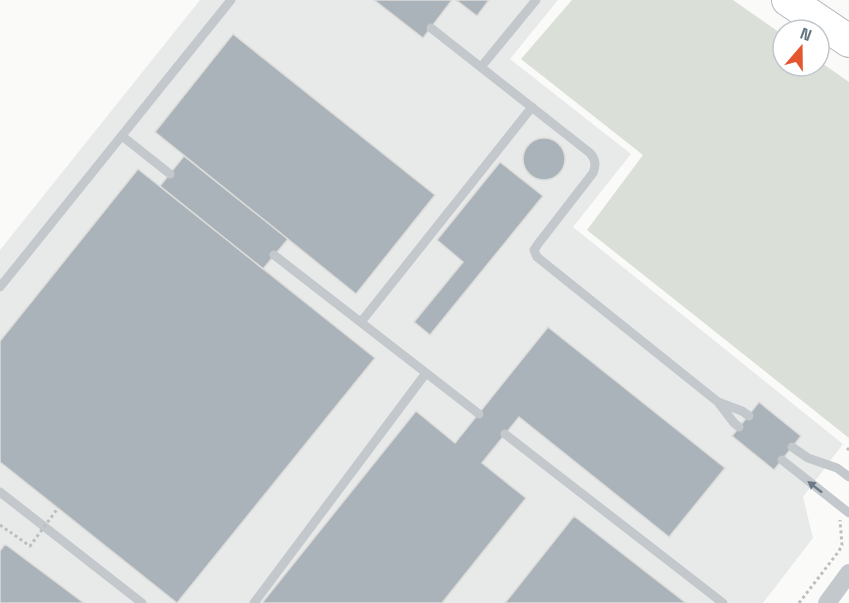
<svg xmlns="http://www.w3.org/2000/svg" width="849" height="603" font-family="'Space Grotesk',sans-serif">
	<rect width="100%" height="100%" fill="#fafaf8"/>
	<path fill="#e8e9e9" d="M200 0H558L510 59 631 154 573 227 843 444 803 497 813 538 763 603H0V250Z"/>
	<path fill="#dadfd7" d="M572 0H733L783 35V66H819V61L849 82V438L587 230 643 155 521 59Z"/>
	<path fill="#aab3b9" stroke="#dcdcda" stroke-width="1.5" d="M374 0H452L423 38Z
		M456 0H489L477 16Z
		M233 34 435 195 356 294 155 132Z
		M523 159a21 21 0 1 1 42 0a21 21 0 1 1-42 0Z
		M184 156 288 239 263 269 160 186Z
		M500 162 543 196 430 335 414 322 463 262 437 240Z
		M138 169 375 358 177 603 0 462V341Z
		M548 327 725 468 669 537 519 417 482 463 526 498 442 603H262L416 411 455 443Z
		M759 402 801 436 774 470 732 436Z
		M574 516 686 603H505Z
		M5 544 84 603H0V551Z"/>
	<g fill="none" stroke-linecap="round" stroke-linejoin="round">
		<g stroke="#b4b9bd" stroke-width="34">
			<path id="motorway" d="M788 0 849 41"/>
		</g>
		<path stroke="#bbbfc2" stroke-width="3" stroke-dasharray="3 3" stroke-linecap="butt" d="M847 448 849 450
			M799 603 839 551 842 545 840 520"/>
		<path stroke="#c3c8cc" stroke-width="9" d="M431 28 590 153C596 160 596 165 593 173L538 244 534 250 537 257 718 402 734 423 739 427
			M481 67 536 0
			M122 136 170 174
			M274 255 479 414
			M0 287 231 0
			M361 322 532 107
			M718 402 742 411 749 416
			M505 434 723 603
			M792 447 808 458 837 468 849 477
			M782 460 849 513
			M0 492 142 603
			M254 603 426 373"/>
		<path stroke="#c3c8cc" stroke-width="18" d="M827 603 849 573"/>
		<use href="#motorway" stroke="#fff" stroke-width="32"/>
		<path stroke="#bbbfc2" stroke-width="3" stroke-dasharray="3 3" stroke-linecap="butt" d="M0 525 30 546 58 508"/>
	</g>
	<defs><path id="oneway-solid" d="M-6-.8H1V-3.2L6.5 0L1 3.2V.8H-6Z" transform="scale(1.5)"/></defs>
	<use fill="#6a7a87" href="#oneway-solid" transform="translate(815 487) rotate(-142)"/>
	<g transform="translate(801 48) rotate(20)"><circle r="28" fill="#ffffff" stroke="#c1c8cd" stroke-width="1.5"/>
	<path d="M0-4.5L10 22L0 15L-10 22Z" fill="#e4572e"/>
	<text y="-9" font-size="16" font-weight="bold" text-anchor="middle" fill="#657683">N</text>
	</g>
</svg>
